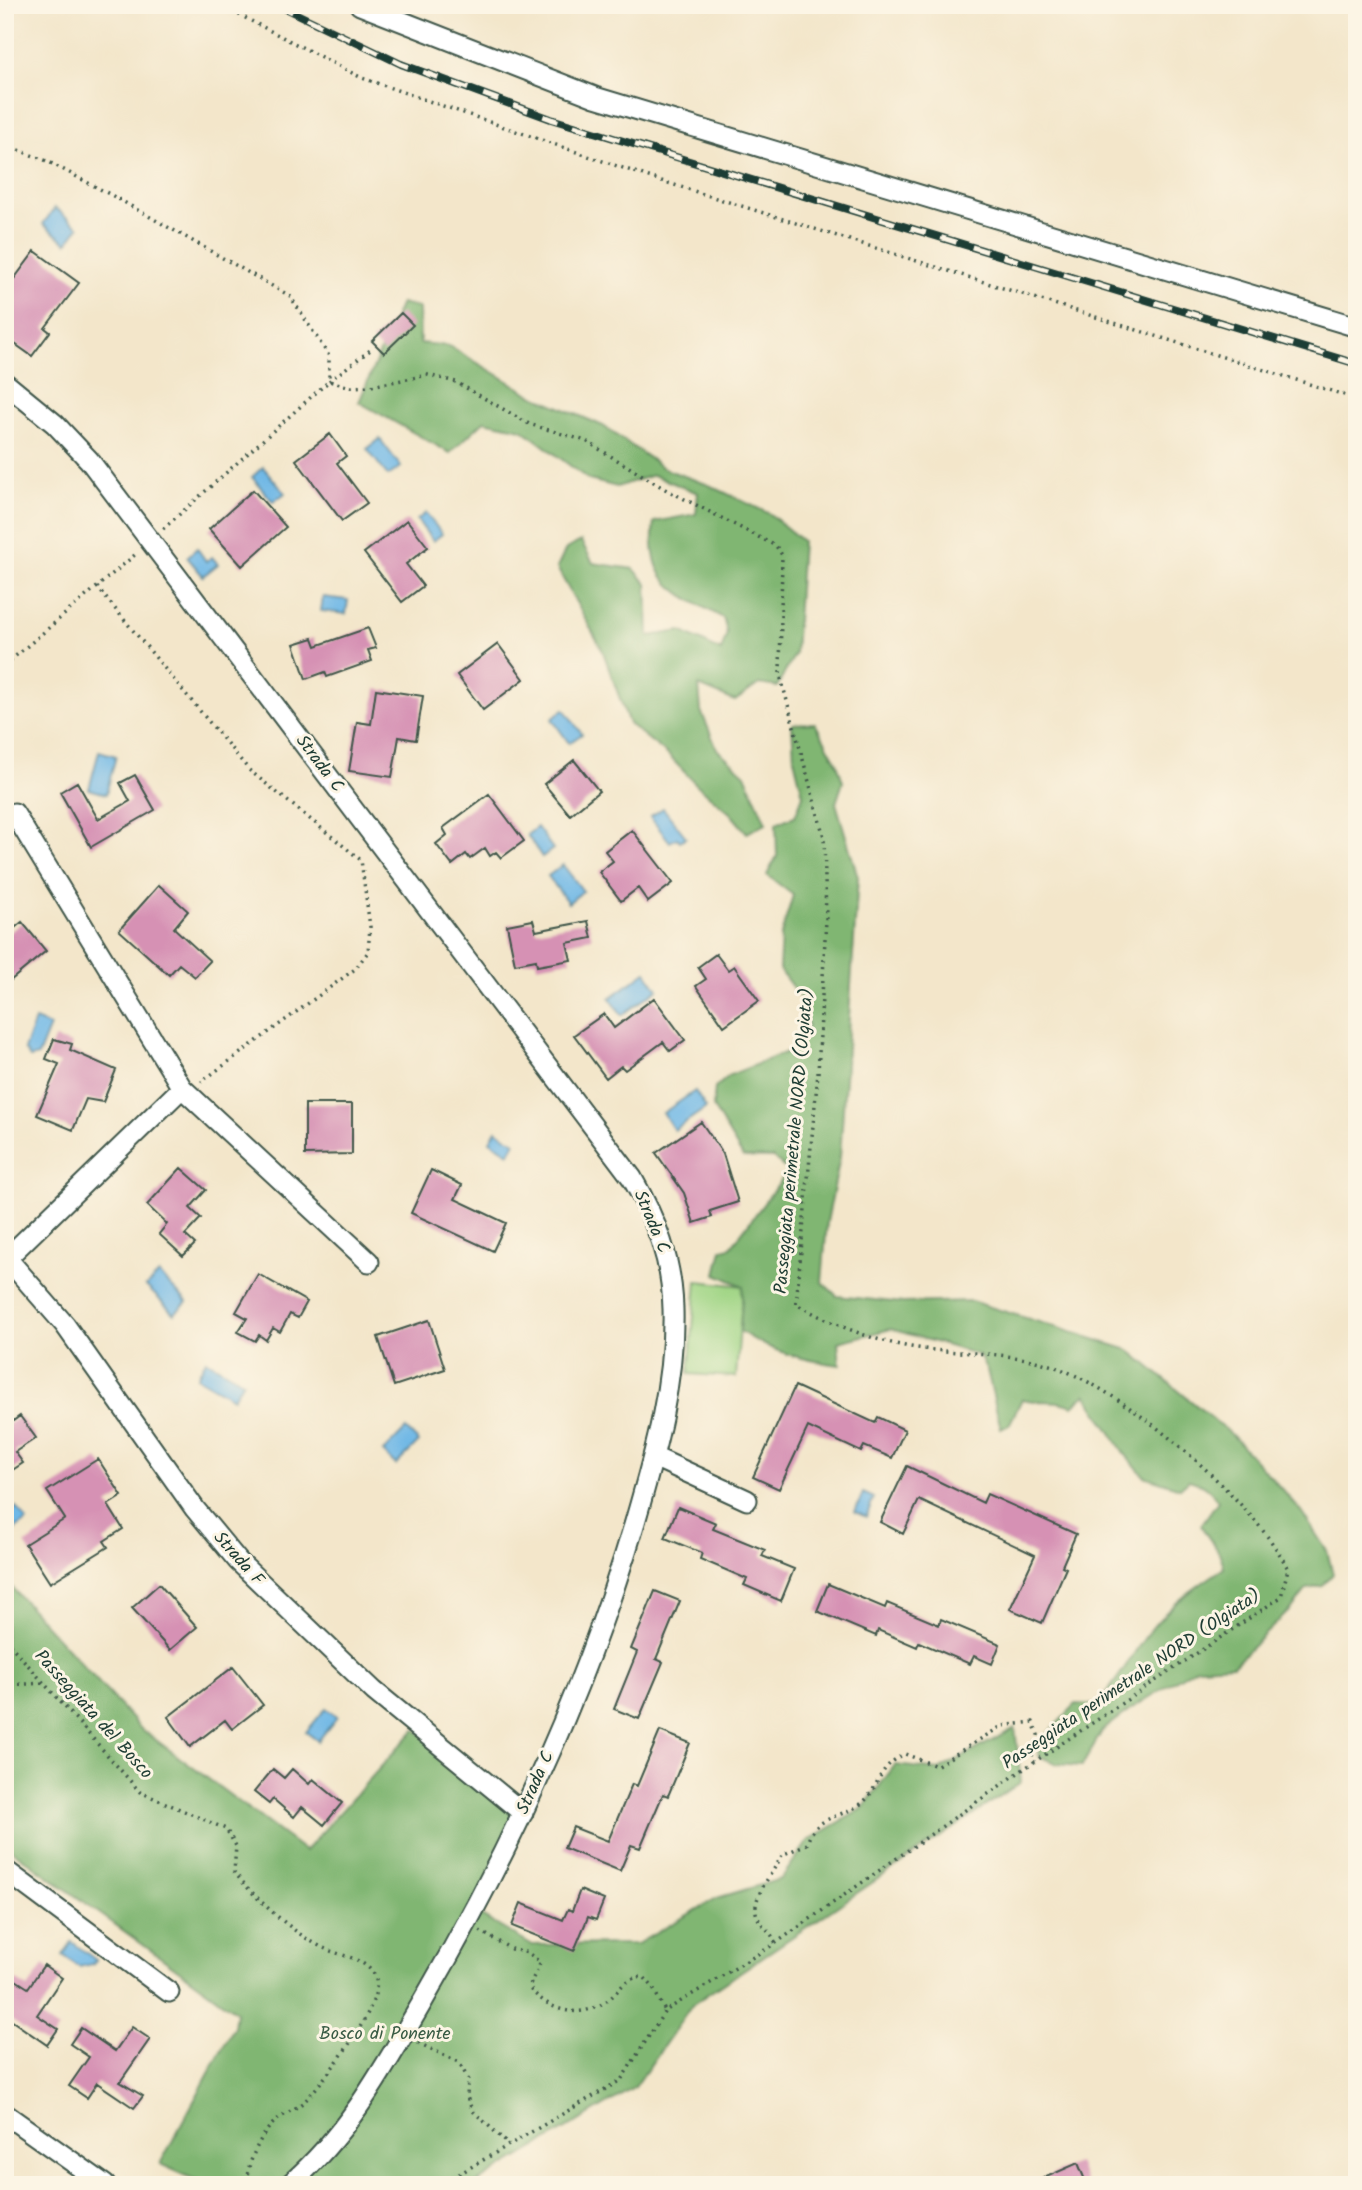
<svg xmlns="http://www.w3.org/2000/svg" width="1362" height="2190" font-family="Kalam,sans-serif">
	<rect width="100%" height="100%" fill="#fcf5e5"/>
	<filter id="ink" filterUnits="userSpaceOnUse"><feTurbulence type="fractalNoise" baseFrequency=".0143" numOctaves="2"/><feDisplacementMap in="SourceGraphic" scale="14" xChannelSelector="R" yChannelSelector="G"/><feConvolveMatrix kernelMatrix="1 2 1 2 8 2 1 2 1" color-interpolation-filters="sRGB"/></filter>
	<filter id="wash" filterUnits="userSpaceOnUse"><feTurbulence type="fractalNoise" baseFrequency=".00686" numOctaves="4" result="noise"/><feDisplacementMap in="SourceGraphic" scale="28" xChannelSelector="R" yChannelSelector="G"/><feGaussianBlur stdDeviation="1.57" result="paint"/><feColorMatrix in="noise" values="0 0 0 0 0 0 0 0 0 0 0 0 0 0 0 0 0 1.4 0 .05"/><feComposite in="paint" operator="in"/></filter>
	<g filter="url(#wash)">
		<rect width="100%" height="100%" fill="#f3e6ca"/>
		<path fill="#a0d585" stroke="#60895c" stroke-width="2" d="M697 1281 743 1286 736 1377 689 1374Z"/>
		<path fill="#80b672" stroke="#507a53" stroke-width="2" d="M401 303 419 308 420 343 449 346 530 394 603 426 665 469 709 485 770 514 802 541 795 654 777 687 759 684 735 701 699 686 701 711 717 749 745 774 766 823 747 833 730 813 697 785 667 754 629 724 602 649 557 568 566 549 581 541 593 563 634 569 647 584 649 636 681 631 721 651 727 633 723 618C677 592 646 584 654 522L696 514 698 493 653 475 617 487 589 480 522 429 484 421 450 453 359 402Z
			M815 723 837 763 843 782 836 803 858 877 840 1157 827 1222 822 1282 837 1296 903 1303 971 1301 1129 1350 1231 1434 1277 1484 1301 1511 1327 1551 1333 1574 1322 1586 1307 1589 1293 1607 1233 1665 1197 1667 1134 1707 1102 1731 1082 1766 1057 1764 1039 1756 1038 1748 1047 1734 1076 1704 1096 1705C1121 1680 1135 1646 1159 1620 1178 1599 1200 1584 1224 1568 1219 1544 1210 1544 1201 1525L1218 1501C1210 1489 1203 1484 1189 1480L1180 1488 1144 1476 1124 1453 1086 1394 1073 1406C1053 1398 1043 1404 1022 1399L1009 1425 1001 1429 987 1370 979 1355 891 1329 838 1342 840 1365C802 1360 771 1352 740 1331L743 1286 716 1274 722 1249 731 1247 788 1171 773 1158 743 1157 713 1107 715 1088 730 1075 797 1048 808 1025 801 999 779 969 781 935 793 895 767 875 777 856 776 823 795 816 803 795 794 758 792 724Z
			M5 1580 140 1728 305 1851 415 1729 523 1813 473 1911 531 1945 637 1944 717 1898 781 1879 809 1840 862 1809 895 1765 939 1770 1015 1728 1021 1782 693 2004 635 2087 473 2185H207L160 2164 234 2027 236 2012 5 1845Z"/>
		<path fill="#6eb7e6" stroke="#467a8d" stroke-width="2" d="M55 208 79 227 67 243 43 224Z
			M380 439 401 467 388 476 367 449Z
			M263 467 285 493 273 502 252 477Z
			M426 513 442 534 433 541 417 520Z
			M197 548 206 561 212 557 218 564 203 576 187 557Z
			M323 597 348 600 346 614 321 611Z
			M564 709 582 734 569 743 552 719Z
			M99 751 116 756 106 794 89 789Z
			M663 808 686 837 680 841 677 838 670 842 650 817Z
			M537 827 553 849 542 857 527 835Z
			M563 865 583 891 568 903 548 876Z
			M646 972 658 989 622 1015 610 998Z
			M35 1020 50 1026 38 1056 30 1058 24 1049Z
			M695 1091 706 1108 674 1130 663 1113Z
			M496 1130 515 1142 509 1153 490 1141Z
			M159 1274 187 1302 174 1314 146 1286Z
			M206 1360 243 1381 233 1398 197 1377Z
			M406 1429 419 1442 396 1465 383 1452Z
			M863 1493 874 1498 866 1517 855 1512Z
			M16 1507 27 1521 5 1536V1515Z
			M326 1708 337 1717 318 1741 306 1732Z
			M72 1942 96 1960 92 1964 79 1967 63 1955Z"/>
		<g id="blocks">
			<path fill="#d691b4" d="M35 251 79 283 45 328 50 332 32 356 5 337V291Z
				M401 313 413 325 384 353 372 341Z
				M330 434 346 456 337 463 367 503 342 521 296 460Z
				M253 490 286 527 242 566 209 529Z
				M407 520 428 547 406 564 423 586 402 602 364 553Z
				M368 628 376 648 368 650 372 661 327 677 325 672 306 679 294 644 313 638 316 646Z
				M498 644 524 679 483 710 457 675Z
				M376 689 423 696 416 740 399 737 392 777 349 771 357 722 371 724Z
				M574 760 599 791 570 815 544 784Z
				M135 775 155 810 91 847 60 792 77 782 98 819 130 801 120 783Z
				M489 794 524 841 501 858 496 852 490 856 485 848 470 859 466 854 452 865 436 844 447 835 443 828Z
				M632 830 673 883 648 902 638 888 621 901 599 872 613 861 605 851Z
				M159 885 188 911 174 928 210 961 195 977 179 964 169 975 119 930Z
				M533 920 536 931 588 921 592 938 567 943 571 960 537 966 536 960 515 964 507 925Z
				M22 922 46 951 5 985V936Z
				M716 954 728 970 734 966 759 1001 724 1026 696 986 706 979 698 967Z
				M654 998 685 1040 670 1051 663 1042 625 1070 621 1066 606 1078 574 1035 604 1014 614 1028Z
				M54 1039 72 1044 70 1050 116 1070 103 1102 86 1099 73 1130 37 1115 59 1064 46 1059Z
				M305 1104H352V1154L305 1155Z
				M701 1122 723 1154 738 1202 710 1211 712 1217 694 1223 684 1193 656 1153Z
				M181 1168 206 1190 190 1208 201 1218 185 1235 195 1244 183 1256 159 1234 167 1224 147 1205Z
				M431 1170 462 1185 455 1199 506 1223 493 1251 411 1213Z
				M258 1274 307 1302 298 1318 290 1314 280 1332 273 1328 266 1340 259 1335 255 1341 238 1332 247 1318 236 1312Z
				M429 1320 445 1369 394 1386 378 1337Z
				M795 1386 875 1423 878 1417 905 1430 892 1458 864 1446 861 1452 808 1427 779 1489 753 1477Z
				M20 1416 36 1438 15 1452 23 1463 5 1475V1427Z
				M98 1459 122 1496 108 1505 123 1529 104 1541 108 1547 50 1583 25 1544 65 1519 47 1491Z
				M907 1466 983 1503 987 1494 1076 1534 1062 1566 1066 1568 1042 1623 1010 1609 1035 1555 919 1500 903 1534 880 1522Z
				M678 1507 716 1523 713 1529 765 1550 762 1556 794 1569 781 1601 744 1585 747 1579 700 1559 702 1553 665 1538Z
				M159 1584 197 1627 170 1650 132 1608Z
				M828 1584 885 1608 887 1603 939 1625 941 1619 1000 1644 992 1664 974 1656 970 1664 919 1642 917 1647 878 1630 876 1636 817 1611Z
				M655 1591 680 1601 656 1659 663 1662 639 1719 614 1709 637 1652 631 1649Z
				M233 1667 263 1705 232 1729 225 1720 190 1747 168 1717Z
				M660 1731 690 1743 668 1796 663 1794 640 1848 631 1845 620 1871 564 1848 573 1827 608 1841 632 1784 637 1786Z
				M273 1769 284 1778 292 1769 309 1784 313 1779 342 1803 324 1825 302 1807 294 1817 273 1799 269 1804 254 1792Z
				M580 1890 604 1900 596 1920 588 1917 574 1951 512 1926 521 1903 563 1920 568 1909 572 1911Z
				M44 1965 62 1978 37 2015 58 2029 47 2045 5 2016V1973L28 1988Z
				M132 2027 150 2039 120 2082 143 2096 134 2108 97 2083 87 2098 69 2086 89 2057 70 2044 81 2028 115 2051Z
				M1078 2163 1087 2185H1028Z"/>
		</g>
	</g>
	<g filter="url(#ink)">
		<use href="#blocks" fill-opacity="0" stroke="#3f564a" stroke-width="2"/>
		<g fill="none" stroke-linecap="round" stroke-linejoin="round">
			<g stroke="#3f564a" stroke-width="23">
				<path id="minor" d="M360 5 595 97 1357 327
					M5 383 55 424 89 460 632 1178C656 1220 672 1260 673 1309 675 1382 655 1453 635 1522 585 1690 511 1850 423 2001 384 2068 349 2133 289 2185
					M14 813 182 1088 369 1262
					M5 1256 65 1325 195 1509 238 1561 374 1691 523 1813
					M7 1258 182 1088
					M654 1457 747 1500
					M5 1870 169 1992
					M5 2114 105 2185"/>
			</g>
			<path stroke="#3f564a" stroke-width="3.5" stroke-dasharray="2 5" stroke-linecap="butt" d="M220 5 362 78 649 177 1357 399
				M5 145 47 161 113 196 290 296 329 356V381
				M329 381 373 348
				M163 529 329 381 351 387 371 386 428 375 456 382 529 424 586 441 665 489 776 546 782 555 780 675 824 837 826 920 818 1073 796 1304C829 1322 863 1337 900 1345 947 1355 997 1350 1043 1363 1119 1383 1254 1500 1288 1569L1281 1597 1028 1766 776 1943 665 2011 621 2080 440 2185
				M97 587 249 770 361 860 370 927 368 952 355 969 201 1082
				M5 665 137 553
				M5 1639 140 1792 226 1829 236 1846 234 1872C256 1899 295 1936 328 1950 343 1956 371 1960 376 1980 382 2006 330 2072 312 2093 303 2105 290 2111 278 2119 261 2132 247 2163 246 2185
				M5 1685 47 1683
				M480 1931 511 1949 528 1953 540 1962C539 1973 530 1977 530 1989 551 2012 581 2020 608 2000 623 1988 621 1980 643 1976L652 1986 665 2011
				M775 1943C772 1931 761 1926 757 1916 750 1897 775 1871 782 1855L807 1844C814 1817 838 1818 858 1806 880 1792 874 1768 905 1754L936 1766 1002 1726 1033 1722 1038 1735 1032 1756 1034 1762
				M418 2043 459 2062 468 2079 467 2097 472 2110 509 2145"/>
			<use href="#minor" stroke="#fff" stroke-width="19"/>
			<g stroke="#1f3d34" stroke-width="8">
				<path id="rail" d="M278 5 401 64 551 119 1357 364"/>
			</g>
			<use href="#rail" stroke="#fcf5e5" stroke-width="5" stroke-dasharray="16" stroke-linecap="butt"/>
		</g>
	</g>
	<g text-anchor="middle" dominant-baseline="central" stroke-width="6" stroke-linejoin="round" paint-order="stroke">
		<g font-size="18" fill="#1f3d34" stroke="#fcf5e5">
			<text transform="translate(319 764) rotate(53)">Strada C</text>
			<text transform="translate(795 1141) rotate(-85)">Passeggiata perimetrale NORD (Olgiata)</text>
			<text transform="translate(651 1222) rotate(67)">Strada C</text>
			<text transform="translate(238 1559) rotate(48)">Strada F</text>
			<text transform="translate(1132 1680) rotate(-34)">Passeggiata perimetrale NORD (Olgiata)</text>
			<text transform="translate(93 1715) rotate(48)">Passeggiata del Bosco</text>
			<text transform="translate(536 1783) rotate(-66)">Strada C</text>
		</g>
		<g font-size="18" fill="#395b44" stroke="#fcf5e5">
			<text x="385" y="2034">Bosco di Ponente</text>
		</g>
	</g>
	<rect width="1362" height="2190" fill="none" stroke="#fcf5e5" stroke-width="28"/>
</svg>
